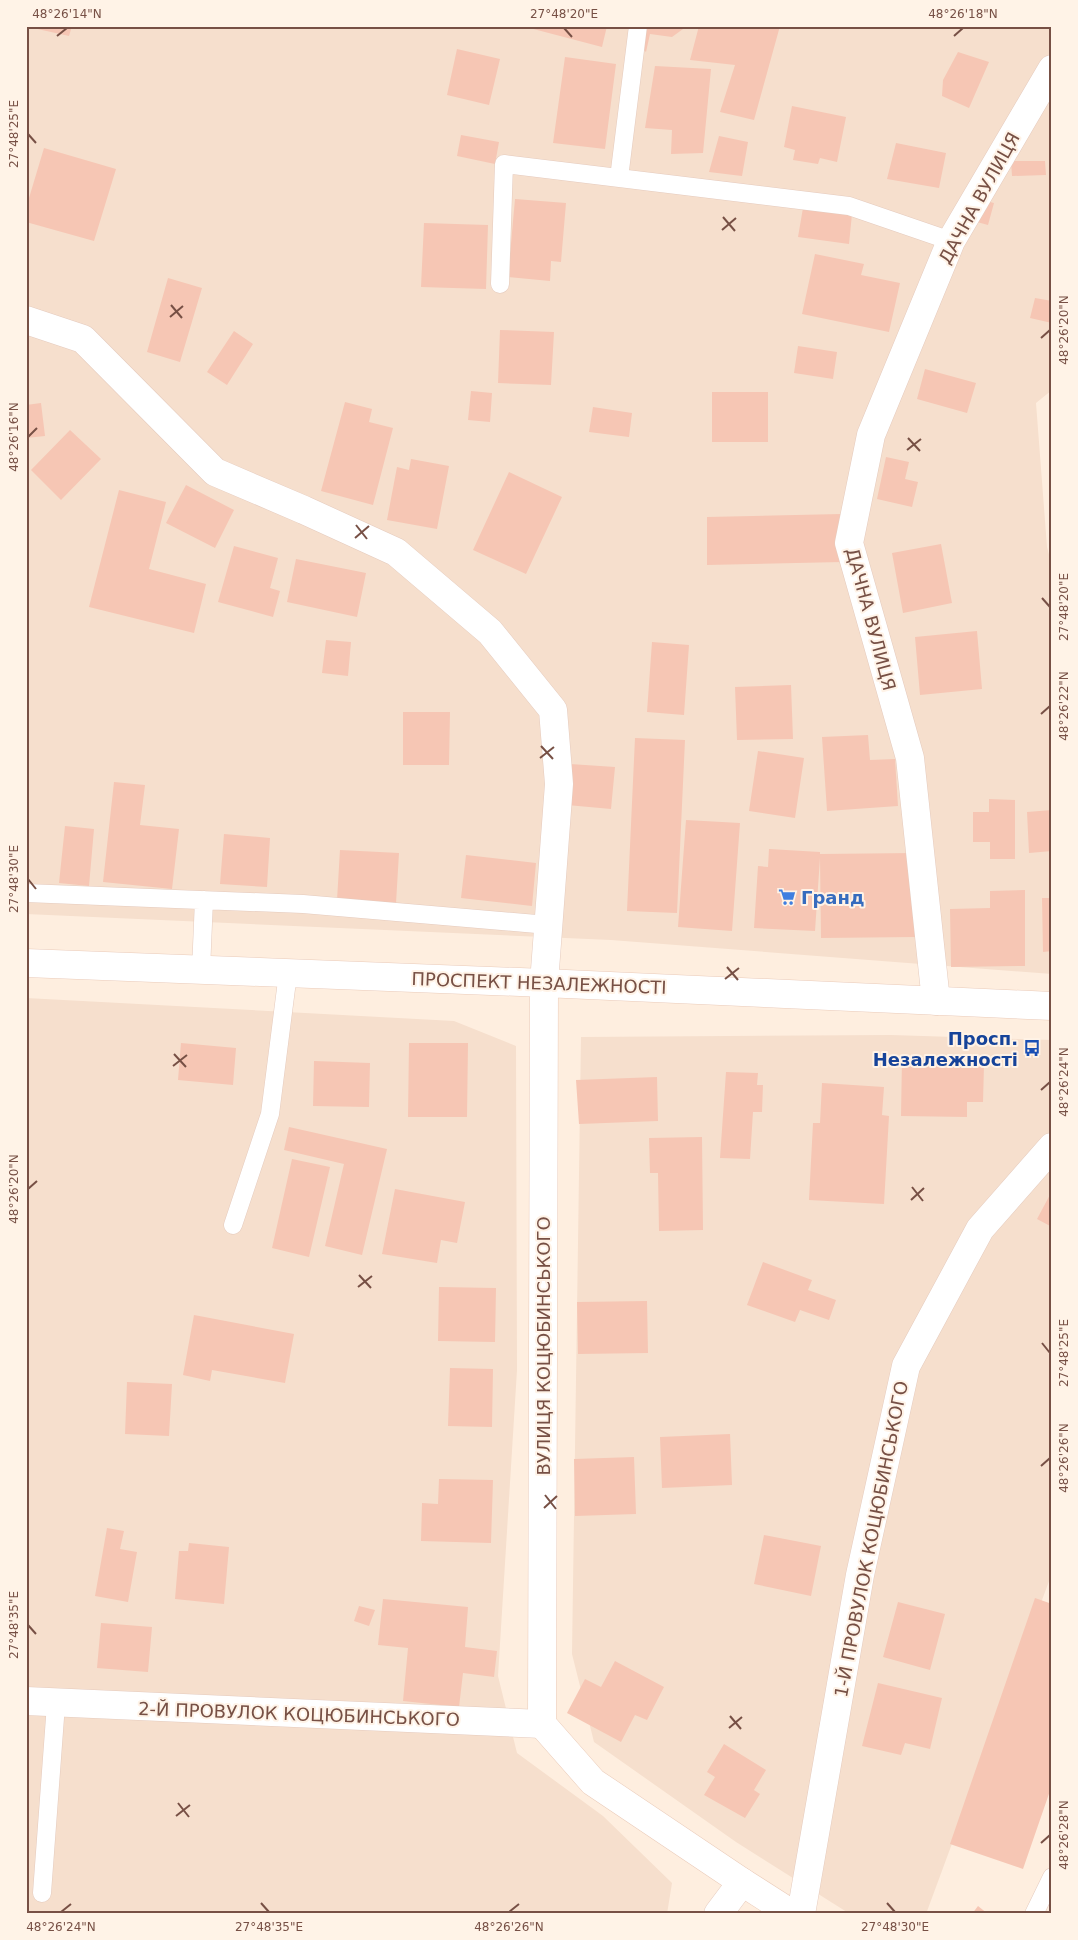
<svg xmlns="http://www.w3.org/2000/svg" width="1078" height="1940" font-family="'DejaVu Sans',sans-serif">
	<rect width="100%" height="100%" fill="#feeedf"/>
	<path fill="#f6dfcd" d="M26 26H1052V390L1036 403 1047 547 1052 566V974L611 940 26 914Z
		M26 998 454 1021 516 1046 517 1370 498 1676 517 1753 603 1816 672 1883 667 1914H26Z
		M891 1035 1052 1040V1573L926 1914H850L736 1842 594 1742 572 1654 581 1037Z"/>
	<path fill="#f6c6b4" d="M33 26H72L69 36 33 28Z
		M522 26H607L602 47Z
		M642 26H684L683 29 672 37 650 34 646 52 641 47Z
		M699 26H780L754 120 720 112 735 65 690 60Z
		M457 49 500 59 489 105 447 95Z
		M958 52 989 62 969 108 942 96 943 80Z
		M565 57 616 64 605 149 553 143Z
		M655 66 711 69 703 153 671 154 672 130 645 128Z
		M792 106 846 117 837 162 820 158 818 164 793 160 795 150 784 147Z
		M461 135 499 142 495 164 457 156Z
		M719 136 748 142 742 176 709 172Z
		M896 143 946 153 939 188 887 179Z
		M44 148 116 169 94 241 26 222V208Z
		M1011 161H1045L1046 175 1012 176Z
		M515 199 566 203 561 262 551 261 550 281 508 277Z
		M982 200 994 203 988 225 977 222Z
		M803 208 852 214 849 244 798 237Z
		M424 223 488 225 486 289 421 287Z
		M815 254 864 264 861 275 900 283 889 332 802 314Z
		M168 278 202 288 180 362 147 352Z
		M1035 298 1052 301V323L1030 318Z
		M500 330 554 332 551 385 498 383Z
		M234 331 253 344 227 385 207 372Z
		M798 346 837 352 833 379 794 373Z
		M925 369 976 383 967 413 917 399Z
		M471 391 492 393 490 422 468 420Z
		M712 392H768V442H712Z
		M345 402 372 409 369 422 393 428 373 505 321 491Z
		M41 403 45 436 26 438V405Z
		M593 407 632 413 629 437 589 432Z
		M70 430 101 459 61 500 31 470Z
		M886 457 909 462 905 479 918 482 912 507 877 499Z
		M411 459 449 466 437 529 387 520 397 467 409 470Z
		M509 472 562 497 526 574 473 550Z
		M186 485 234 510 215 548 166 523Z
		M119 490 166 502 149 569 206 584 194 633 89 607Z
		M841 514 842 562 707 565V517Z
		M941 544 952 603 903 613 892 553Z
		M234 546 278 558 270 588 280 591 273 617 218 602Z
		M296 559 366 573 357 617 287 602Z
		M977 631 982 689 920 695 915 637Z
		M326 640 351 642 348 676 322 673Z
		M652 642 689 645 684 715 647 712Z
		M791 685 793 739 737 740 735 687Z
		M403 712H450L449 765H403Z
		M868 735 870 760 895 759 898 806 827 811 822 737Z
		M635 738 685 740 677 913 627 911Z
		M758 751 804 758 795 818 749 811Z
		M570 764 615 767 611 809 567 805Z
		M114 782 145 785 140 825 179 829 172 889 103 882Z
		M989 799 1015 800V859H990V842H973V812H989Z
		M1052 810V851L1029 853 1027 812Z
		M686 820 740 823 732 931 678 927Z
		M65 826 94 829 89 886 59 883Z
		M224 834 270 838 267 887 220 884Z
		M769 849 820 852V854L914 853 915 937 821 938 820 858 815 931 754 928 758 866 768 867Z
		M340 850 399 853 396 903 337 900Z
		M466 855 536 863 532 906 461 898Z
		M1025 890V966L951 967 950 909 990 908V891Z
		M1042 898H1052V951L1043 952Z
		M181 1043 236 1048 233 1085 178 1080Z
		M409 1043H468L467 1117H408Z
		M902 1058H928V1065H984L983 1102H967V1117L901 1116Z
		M314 1061 370 1063 369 1107 313 1106Z
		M726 1072 758 1073 757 1085H763L762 1112H753L750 1159 720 1158Z
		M657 1077 658 1121 579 1124 576 1080Z
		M822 1083 884 1087 882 1115 889 1116 884 1204 809 1200 813 1123H820Z
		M289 1127 387 1149 362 1255 325 1246 344 1164 284 1150Z
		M702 1137 703 1230 659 1231 658 1173H650L649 1138Z
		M292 1159 330 1167 309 1257 272 1248Z
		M395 1189 465 1202 457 1243 441 1240 437 1263 382 1254Z
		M1052 1191V1227L1037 1219Z
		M763 1262 812 1280 808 1290 836 1300 829 1320 800 1310 795 1322 747 1305Z
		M439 1287 496 1288 495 1342 438 1341Z
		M647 1301 648 1353 578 1354 577 1302Z
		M194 1315 294 1334 285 1383 212 1370 210 1381 183 1375Z
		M450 1368 493 1369 492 1427 448 1426Z
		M127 1382 172 1384 169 1436 125 1434Z
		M730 1434 732 1485 662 1488 660 1437Z
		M634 1457 636 1514 575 1516 574 1459Z
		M439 1479 493 1480 491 1543 421 1541 422 1503 438 1504Z
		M107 1528 124 1531 120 1549 137 1552 128 1602 95 1596Z
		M764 1535 821 1546 811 1596 754 1584Z
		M189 1543 229 1547 224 1604 175 1599 179 1551H188Z
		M1035 1598 1052 1604V1785L1023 1869 950 1844Z
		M383 1599 468 1607 465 1647 497 1651 494 1677 463 1673 459 1707 403 1701 408 1648 378 1645Z
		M898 1602 945 1614 930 1670 883 1657Z
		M359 1606 375 1610 369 1626 354 1621Z
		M101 1623 152 1627 148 1672 97 1668Z
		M615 1661 664 1687 647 1720 635 1715 621 1742 567 1713 585 1679 601 1687Z
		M878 1683 942 1698 930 1749 905 1743 901 1755 862 1746Z
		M724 1744 766 1770 754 1790 760 1794 745 1818 704 1795 715 1777 707 1772Z
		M978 1906 988 1914H972Z"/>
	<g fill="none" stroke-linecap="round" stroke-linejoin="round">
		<g stroke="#e5cbbe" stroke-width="19">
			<path id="lane" d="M619 178 638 26
				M500 284 504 164 849 206 951 241
				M26 893 303 904 548 925
				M201 970 204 900
				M233 1225 270 1114 288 973
				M42 1893 56 1704
				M1034 1914 1052 1877"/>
		</g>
		<g stroke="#e5cbbe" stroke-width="29">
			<path id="street" d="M26 320 83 339 215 472 304 510 396 552 490 632 553 710 559 784 544 983
				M936 1001 910 758 849 543 871 435 951 241 1052 69
				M26 1701 542 1724
				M718 1914 742 1882
				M801 1914 860 1575 906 1366 980 1229 1052 1147"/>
		</g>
		<g stroke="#eacbba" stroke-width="29">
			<path id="secondary" d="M26 963 544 983 1052 1006
				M544 983 542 1724 593 1782 742 1882 792 1914"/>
		</g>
		<use href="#lane" stroke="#fff" stroke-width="18"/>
		<use href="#street" stroke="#fff" stroke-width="28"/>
		<use href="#secondary" stroke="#fff" stroke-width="28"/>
	</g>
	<path fill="none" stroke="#775045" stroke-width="2" d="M564 28 572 37M57 36 67 28M954 36 963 28M28 134 36 143M723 217 735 231M722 230 736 218M171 305 182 318M170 317 183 306M1041 338 1050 330M28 437 37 428M908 438 920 451M907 450 921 439M356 525 367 539M355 538 369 526M1042 598 1050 607M1041 714 1050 706M541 746 553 759M540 758 554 747M28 879 36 889M727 967 738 980M725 979 739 968M174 1054 186 1067M173 1066 187 1055M1041 1090 1050 1082M912 1187 923 1201M28 1189 37 1181M911 1200 924 1188M359 1275 371 1288M358 1287 372 1276M1042 1343 1050 1353M1041 1466 1050 1458M545 1495 556 1509M544 1508 557 1496M28 1625 36 1634M730 1716 741 1729M729 1728 742 1717M178 1803 189 1817M176 1816 190 1805M1041 1843 1050 1835M261 1903 269 1912M887 1903 895 1912M61 1912 71 1904M509 1912 519 1904"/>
	<defs>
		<g id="supermarket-bare" transform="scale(1.35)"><path d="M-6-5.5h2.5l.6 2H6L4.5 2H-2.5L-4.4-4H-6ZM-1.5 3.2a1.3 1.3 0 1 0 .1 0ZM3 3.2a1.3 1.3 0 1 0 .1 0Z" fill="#3f7fe0" stroke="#fff3e7" stroke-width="2.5" paint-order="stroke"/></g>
		<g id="bus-bare" transform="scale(1.35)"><path d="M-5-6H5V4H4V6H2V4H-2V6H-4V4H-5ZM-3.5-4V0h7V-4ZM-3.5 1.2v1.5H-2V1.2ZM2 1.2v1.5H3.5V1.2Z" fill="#1a4fb4" stroke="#fff3e7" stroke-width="2.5" paint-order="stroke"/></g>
	</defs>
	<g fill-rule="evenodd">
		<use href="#supermarket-bare" x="787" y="897"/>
		<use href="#bus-bare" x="1032" y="1048"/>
	</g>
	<g text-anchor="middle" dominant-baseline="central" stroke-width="4" stroke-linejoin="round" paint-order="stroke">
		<g font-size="18" fill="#775045" stroke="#fff3e7">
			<text transform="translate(979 198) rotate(-61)">ДАЧНА ВУЛИЦЯ</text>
			<text transform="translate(871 619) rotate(75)">ДАЧНА ВУЛИЦЯ</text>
			<text transform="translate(539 983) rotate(2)">ПРОСПЕКТ НЕЗАЛЕЖНОСТІ</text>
			<text transform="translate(543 1346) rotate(-90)">ВУЛИЦЯ КОЦЮБИНСЬКОГО</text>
			<text transform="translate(871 1539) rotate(-79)">1-Й ПРОВУЛОК КОЦЮБИНСЬКОГО</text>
			<text transform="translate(299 1714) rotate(2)">2-Й ПРОВУЛОК КОЦЮБИНСЬКОГО</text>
		</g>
		<g font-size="18" font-weight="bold" fill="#366cbe" stroke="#fff3e7" text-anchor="start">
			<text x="801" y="897">Гранд</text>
		</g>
		<g font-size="18" font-weight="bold" fill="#164399" stroke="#fff3e7" text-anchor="end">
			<text x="1018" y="1038">Просп.<tspan x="1018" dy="21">Незалежності</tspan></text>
		</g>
	</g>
	<rect width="1078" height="1940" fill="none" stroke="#fff3e7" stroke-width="55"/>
	<rect x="28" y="28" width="1022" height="1884" fill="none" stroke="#775045" stroke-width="2"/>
	<g font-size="12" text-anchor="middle" fill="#775045">
		<text x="67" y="18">48°26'14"N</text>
		<text x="564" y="18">27°48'20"E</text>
		<text x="963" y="18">48°26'18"N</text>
		<text transform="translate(14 134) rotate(-90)" y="4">27°48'25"E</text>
		<text transform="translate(1064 330) rotate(-90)" y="4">48°26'20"N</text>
		<text transform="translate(14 437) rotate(-90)" y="4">48°26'16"N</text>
		<text transform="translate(1064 607) rotate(-90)" y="4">27°48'20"E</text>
		<text transform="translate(1064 706) rotate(-90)" y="4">48°26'22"N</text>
		<text transform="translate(14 879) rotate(-90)" y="4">27°48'30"E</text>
		<text transform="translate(1064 1082) rotate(-90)" y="4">48°26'24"N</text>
		<text transform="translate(14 1189) rotate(-90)" y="4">48°26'20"N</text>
		<text transform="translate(1064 1353) rotate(-90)" y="4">27°48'25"E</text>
		<text transform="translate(1064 1458) rotate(-90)" y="4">48°26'26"N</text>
		<text transform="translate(14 1625) rotate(-90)" y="4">27°48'35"E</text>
		<text transform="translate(1064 1835) rotate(-90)" y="4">48°26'28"N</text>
		<text x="61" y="1931">48°26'24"N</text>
		<text x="269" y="1931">27°48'35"E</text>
		<text x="509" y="1931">48°26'26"N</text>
		<text x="895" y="1931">27°48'30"E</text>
	</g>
</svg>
